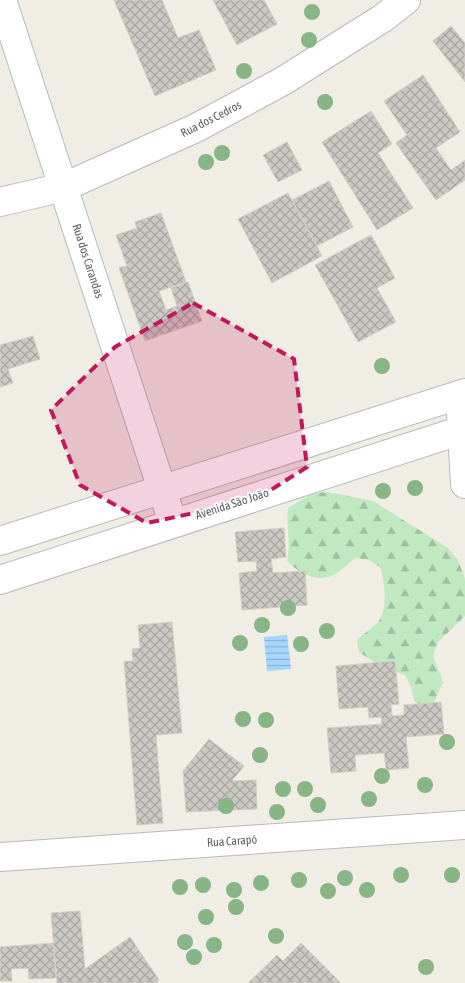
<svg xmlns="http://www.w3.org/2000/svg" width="465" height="983" font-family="'Asap Condensed',sans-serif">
	<defs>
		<pattern id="forest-firs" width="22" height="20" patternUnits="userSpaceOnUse" patternTransform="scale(1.25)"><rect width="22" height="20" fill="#c0e8c1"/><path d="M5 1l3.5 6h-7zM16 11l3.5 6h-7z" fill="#9fbfa1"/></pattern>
		<pattern id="water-rules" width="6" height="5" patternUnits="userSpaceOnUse" patternTransform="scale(1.25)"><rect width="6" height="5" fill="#a5d6ff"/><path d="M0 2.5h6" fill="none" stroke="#8ab1d2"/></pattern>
		<pattern id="building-cross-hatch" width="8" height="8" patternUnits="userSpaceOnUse" patternTransform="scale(1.25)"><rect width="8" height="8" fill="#cac8c2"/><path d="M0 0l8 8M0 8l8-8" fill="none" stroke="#a7a6a1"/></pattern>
	</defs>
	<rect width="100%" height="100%" fill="#efede4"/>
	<path fill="url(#forest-firs)" d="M328 492 373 501 448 548 458 560 465 579V616L438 642 433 656 443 682 435 700 426 708 414 701 411 687 405 675 380 666 359 652 357 640C363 634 373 628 378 622 389 608 384 584 381 568L369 560 356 558C348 563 341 571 333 575 316 583 299 573 287 561 291 543 286 526 288 508L313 493Z"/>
	<path fill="url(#water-rules)" d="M287 635 291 669 267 671 264 637Z"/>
	<path fill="url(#building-cross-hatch)" stroke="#d4cfc2" d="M114 0H162L178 38 199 30 216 70 155 96Z
		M213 0H264L277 24 237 45Z
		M451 26 465 43V82L433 41Z
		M423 75 460 132 436 148 451 170 465 160V180L436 200 396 143 407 135 384 101Z
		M371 111 392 144 378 153 413 208 377 230 322 142Z
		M287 142 302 170 278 182 263 155Z
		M329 181 353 227 317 246 292 200Z
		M288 193 322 256 272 283 238 219Z
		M161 213 186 282 159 291 166 310 177 306 171 288 188 282 202 321 145 341 119 268 127 266 116 235 137 228 135 222Z
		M371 235 395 278 377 288 396 322 358 342 315 265Z
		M33 336 40 359 8 369 13 383 0 387V345Z
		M284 528 286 557 271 559 273 573 305 571 307 605 242 610 239 573 257 571 256 561 238 562 235 532Z
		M172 622 182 733 156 735 163 823 137 825 124 661H133L132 649 140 648 138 625Z
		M395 661 399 704 391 705 392 716 404 715V705L441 702 444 734 406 737 409 768 386 770 384 753 355 755 356 771 331 773 327 728 382 724 381 717 369 718 368 707 339 709 336 666Z
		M209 739 244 766 232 781 256 780 257 809 186 812 183 771Z
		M80 911 85 969 130 937 159 980 156 983H57L51 913Z
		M53 943 56 978 29 979 28 968 11 969 12 981H0V947Z
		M301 943 341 983H248L277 955 283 961Z"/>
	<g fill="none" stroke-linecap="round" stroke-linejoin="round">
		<g stroke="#b7babf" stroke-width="30">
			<path id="minor" d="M2 0 173 523
				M0 202 64 187 196 128 283 81 383 18 406 0
				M461 413 465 484
				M0 541 465 393
				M0 580 465 429
				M0 857 465 825"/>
		</g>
		<use href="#minor" stroke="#fff" stroke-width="28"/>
	</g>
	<g fill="#87b585">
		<circle cx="312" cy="12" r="8"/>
		<circle cx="309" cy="40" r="8"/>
		<circle cx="244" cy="71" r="8"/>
		<circle cx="325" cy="102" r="8"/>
		<circle cx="222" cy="153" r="8"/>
		<circle cx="206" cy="162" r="8"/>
		<circle cx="382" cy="366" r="8"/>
		<circle cx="415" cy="488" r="8"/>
		<circle cx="383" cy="491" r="8"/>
		<circle cx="288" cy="608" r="8"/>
		<circle cx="262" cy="625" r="8"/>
		<circle cx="327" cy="631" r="8"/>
		<circle cx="240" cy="643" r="8"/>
		<circle cx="301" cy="644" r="8"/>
		<circle cx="243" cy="719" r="8"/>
		<circle cx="266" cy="720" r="8"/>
		<circle cx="447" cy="742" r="8"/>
		<circle cx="260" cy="755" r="8"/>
		<circle cx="382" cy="776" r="8"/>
		<circle cx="425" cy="785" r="8"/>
		<circle cx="283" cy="789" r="8"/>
		<circle cx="305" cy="789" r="8"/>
		<circle cx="369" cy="799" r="8"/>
		<circle cx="318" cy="805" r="8"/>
		<circle cx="226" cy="806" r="8"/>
		<circle cx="277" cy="812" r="8"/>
		<circle cx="401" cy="875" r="8"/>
		<circle cx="452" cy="875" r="8"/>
		<circle cx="345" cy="878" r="8"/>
		<circle cx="299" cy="880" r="8"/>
		<circle cx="261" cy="883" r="8"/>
		<circle cx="203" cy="885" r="8"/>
		<circle cx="180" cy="887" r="8"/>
		<circle cx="234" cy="890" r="8"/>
		<circle cx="367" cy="890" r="8"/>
		<circle cx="328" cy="891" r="8"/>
		<circle cx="236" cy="907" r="8"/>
		<circle cx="206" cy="917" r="8"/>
		<circle cx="276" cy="936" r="8"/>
		<circle cx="185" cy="942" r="8"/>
		<circle cx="214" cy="945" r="8"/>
		<circle cx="194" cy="957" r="8"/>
		<circle cx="426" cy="967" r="8"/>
	</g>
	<path fill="#c2185b" fill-opacity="0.2" stroke="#c2185b" stroke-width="4" stroke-dasharray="10 6" stroke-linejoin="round" d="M193 303 294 359 307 467 255 500 147 523 80 485 51 410 115 347Z"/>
	<g text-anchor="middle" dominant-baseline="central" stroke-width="4" stroke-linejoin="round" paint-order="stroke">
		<g font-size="12" fill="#5c6066" stroke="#fff">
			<text transform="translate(211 119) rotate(-27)">Rua dos Cedros</text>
			<text transform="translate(88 261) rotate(72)">Rua dos Carandas</text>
			<text transform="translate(232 504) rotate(-18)">Avenida São João</text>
			<text transform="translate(232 841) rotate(-4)">Rua Carapó</text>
		</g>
	</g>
</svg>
